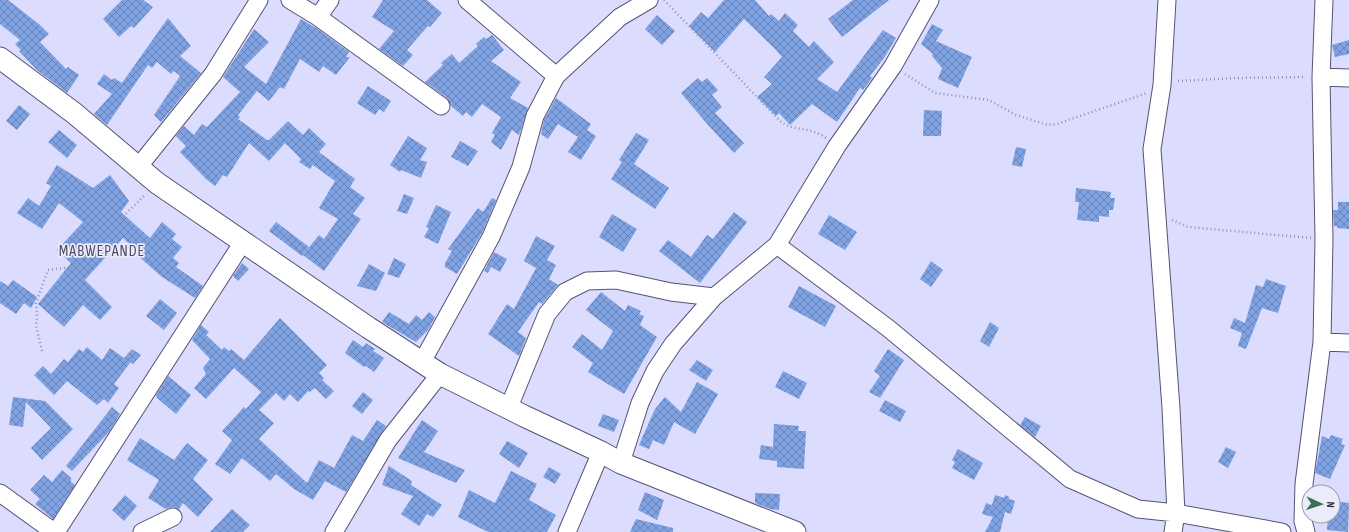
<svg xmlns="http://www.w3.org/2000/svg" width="1349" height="532" font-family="'Sofia Sans Condensed',sans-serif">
	<defs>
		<pattern id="building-cross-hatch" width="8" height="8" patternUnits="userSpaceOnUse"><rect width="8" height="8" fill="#7fa2e2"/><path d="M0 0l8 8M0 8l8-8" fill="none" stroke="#6884b8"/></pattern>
	</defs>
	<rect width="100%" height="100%" fill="#dcdcff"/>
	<path fill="url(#building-cross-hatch)" d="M0 0H8L40 25 49 34 40 42 66 69 68 67 79 75 67 93 37 70 19 51 21 50 15 44 20 40 0 24Z
		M122 0H143L153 7 134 28 131 26 119 37 103 19Z
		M383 0H427L442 13 430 27 428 26 407 50 413 55 403 66 379 49 394 31 372 17Z
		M724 0H755L769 16 771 14 779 21 785 13 798 25 793 31 809 47 814 41 834 62 817 79 837 92 883 30 896 38 884 58 870 76 872 78 863 90 860 88 837 122 812 104 790 125 779 113 776 116 757 97 772 84 764 77 782 57 775 49 744 19 715 52 689 26 701 12 708 18Z
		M853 0H889L842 37 828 19Z
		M657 15 675 31 662 45 645 29Z
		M168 18 191 46 180 56 201 73 161 122 154 115 180 76 174 71 171 74 157 62 152 68 148 65 107 125 94 114 112 94 97 84 104 74 112 80 114 78 122 83Z
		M301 19 316 28 349 52 346 57H350L336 75 323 66 319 72 300 59 284 89 280 87 269 101 257 91 238 115 240 117 238 119 267 140H269L288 121 303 135 309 128 326 144 319 152 355 179 350 187 365 198 353 214 361 219 324 271 303 255 319 235 324 239 338 219 319 208 335 181 313 165 310 169 299 162 301 159 285 143 269 161 249 143 227 177 223 175 215 186 206 179 180 152 186 146 176 136 184 126 194 135 202 124 207 127 240 92 223 77 254 29 269 42 244 67 266 84Z
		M932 24 943 30 936 41 972 57 958 88 938 79 942 68 932 56 933 54 921 44Z
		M492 35 504 50 491 61 521 82 510 98 528 108 519 135 512 130 501 150 491 142 495 135 492 133 501 117 482 104 472 117 466 112 463 116 451 106 447 98 425 82 443 65 441 63 452 54 459 63 478 46 476 44 484 37 486 39Z
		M1349 40V54L1335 57 1332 45Z
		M698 78 702 82 707 78 718 90 712 95 722 107 715 113 744 143 734 153 708 125 681 93Z
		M368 86 391 101 384 112 379 109 375 115 357 103Z
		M556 98 591 124 587 130 596 136 581 160 568 152 578 137 558 124 548 139 541 134 544 120Z
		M19 105 30 114 17 130 6 121Z
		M924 110 942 111 941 136H923Z
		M59 130 77 145 67 158 48 142Z
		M636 133 649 140 634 164 669 188 655 209 611 179 622 162 619 160Z
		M408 136 427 148 420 160 427 162 421 178 401 170 400 172 390 165Z
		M460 141 478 151 468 166 451 157Z
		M1016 147 1026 149 1022 167 1012 165Z
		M57 165 93 188 110 175 129 201 121 212 150 238 162 222 176 234 172 239 182 247 173 258 179 263 176 267 203 286 195 298 162 277 137 255 139 253 123 238 85 280 112 307 100 320 83 305 64 327 38 304 71 263 57 250 83 222 59 203 42 229 17 213 28 198 39 206 51 186 46 183Z
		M1076 188 1111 192 1110 198H1115L1113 210H1109V217L1099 216V222L1077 220 1079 202H1075Z
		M404 194 414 198 407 214 397 211Z
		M492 198 496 200 482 233 457 274 445 267V263L452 251 448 249 478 208 483 212Z
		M1338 202H1349V229L1337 228V226H1334L1333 210H1338Z
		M436 205 451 212 438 244 424 237 429 228 426 227Z
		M734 212 747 222 700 283 659 251 668 240 691 257 707 235 713 239Z
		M612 214 637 229 623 252 599 237Z
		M829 215 857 232 845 250 818 234Z
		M276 222 309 247 302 256 269 231Z
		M536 236 555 246 547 260 556 265 549 279 558 285 542 304 539 302 518 332 526 338 519 356 488 334 507 304 514 309 536 268 524 261Z
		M494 252 507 259 500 272 491 267 488 273 484 271Z
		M394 258 406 264 399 278 387 274Z
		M931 261 943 270 931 287 920 279Z
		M242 263 249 269 238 281 233 276Z
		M369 264 385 273 376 291 357 286Z
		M1266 279 1286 286 1278 313 1262 308 1246 349 1238 346 1242 333 1230 328 1234 318 1245 323 1256 285 1263 287Z
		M13 280 37 297 31 308 24 303 16 314 0 303V281L8 286Z
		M799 286 836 306 825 327 788 307Z
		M601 292 625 311 628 305 641 311 639 314 644 316 640 325 657 337 624 394 588 372 593 363 572 347 582 334 602 350 613 331 586 310Z
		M160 299 177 313 164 330 146 316Z
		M389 312 409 324 416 315 422 320 429 312 435 317 428 330 416 342 382 322Z
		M280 318 327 365 319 373 324 378 322 380 334 391 326 399 315 388 310 392 308 391 298 402 290 394 284 401 276 393 259 410 274 423 259 439 307 483 319 460 334 468 352 435 363 441 377 420 386 426 346 492 325 481 313 500 294 489 276 474 270 481 242 458 230 474 215 464 232 440 222 431 244 407 246 409 261 392 234 368 206 399 194 388 206 374 203 368 210 359 192 340 201 325 209 332 206 335 222 350 224 347 229 351 231 349 244 360Z
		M990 322 999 328 989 347 980 341Z
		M353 340 363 347 366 343 375 349 373 351 384 358 374 372 366 366 364 367 345 353Z
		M87 347 102 360 110 348 124 358 132 349 141 355 133 364 128 361 130 363 114 384 119 388 108 403 104 399 97 405 67 381 54 395 34 375 43 366 51 374 64 359 68 362 79 349 83 352Z
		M888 349 904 360 880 398 869 392 880 376 874 371Z
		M697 360 713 370 706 381 689 370Z
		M783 371 807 383 799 399 775 387Z
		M168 376 191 395 176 414 157 398 156 395Z
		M697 382 718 394 695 434 674 422 664 445 653 440 649 449 639 445 655 409 665 397 681 412Z
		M363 392 373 400 362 414 352 406Z
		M13 397 45 401 73 429 42 460 31 448 51 428 26 402 23 427 9 425Z
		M885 400 906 411 900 422 879 411Z
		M112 407 120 414 109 432 72 471 66 466Z
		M603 414 619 420 614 432 598 426Z
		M1025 417 1041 426 1035 437 1020 425Z
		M422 420 438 431 424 452 465 470 456 483 398 458Z
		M774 424 799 426 798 431H806L804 469 777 467V461L759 459 761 445 773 447Z
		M1331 435 1343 439 1341 444 1345 445 1330 479 1315 473 1322 436 1329 439Z
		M140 438 174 460 187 443 208 460 193 479 213 499 198 517 183 503 179 509 173 507 166 509 148 498 159 480 127 460Z
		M507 441 528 453 519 468 499 454Z
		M1226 447 1236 452 1228 468 1218 462Z
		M958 449 983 463 974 480 952 468 955 462 952 460Z
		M389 466 412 481 411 485 442 505 433 517 427 514 419 526 401 514 413 496 382 485Z
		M549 467 561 474 555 484 543 477Z
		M62 470 71 478V482L75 485 53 519 35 504 40 499 30 490 44 475 52 482Z
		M511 471 537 484 529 500 556 515 547 532H488L458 517 469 490 495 503Z
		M645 492 664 500 657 520 638 510Z
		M755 493 780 494 779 510 770 509 755 503Z
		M125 495 137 506 124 521 112 510Z
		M995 495 1004 498 1005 495 1009 497V499L1015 501 1011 514 1005 512 1000 532H985L993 517 982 514 986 503 992 505Z
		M1333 501 1349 503 1348 532 1327 530 1328 516H1333Z
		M232 509 250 525 243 532H210Z
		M636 519 673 528V532H630Z"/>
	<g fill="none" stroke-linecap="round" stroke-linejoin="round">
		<g stroke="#565472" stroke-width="19">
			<path id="minor" d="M290 0 318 17 441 106
				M467 0 556 76
				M1167 0 1162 85 1152 149 1171 408 1176 513 1173 532
				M318 17 330 0
				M1321 77 1349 78
				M139 166 213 74 259 0
				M777 245 888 328 1070 479 1138 509 1176 513 1282 532
				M1322 342 1349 343
				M422 362 491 237 521 167 535 116 556 76 620 17 649 0
				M509 407 547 314 565 292 587 281 616 280 671 292 714 297
				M621 463 640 403 655 371 673 344 714 297 777 245 837 146 893 66 930 0
				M0 493 54 532
				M56 532 243 242
				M142 532 173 517
				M334 532 388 440 440 374
				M567 532 601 452
				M1306 532 1303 521 1304 484 1322 342 1324 239 1321 77 1324 0"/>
		</g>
		<g stroke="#565472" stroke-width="23">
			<path id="tertiary" d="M0 58 74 113 157 183 369 328 440 374 524 416 601 452 621 463 795 532"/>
		</g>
		<path stroke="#9292ac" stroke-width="2.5" stroke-dasharray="1 3" stroke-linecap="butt" d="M664 0 780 121C794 132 810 126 826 138
			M905 74 935 93 989 100 1016 115 1048 125 1057 124 1147 93
			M1178 81 1237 78 1306 77
			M1172 220 1188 227 1311 238
			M42 351 36 326 37 315 36 303 48 270 72 267 145 195"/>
		<use href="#minor" stroke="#fff" stroke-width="17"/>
		<use href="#tertiary" stroke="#fff" stroke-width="21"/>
	</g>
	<g text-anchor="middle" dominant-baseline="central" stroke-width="3.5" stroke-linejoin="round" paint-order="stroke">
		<g font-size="16" letter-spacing="1" fill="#4a4966" stroke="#ebebfa">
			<text x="102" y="251">MABWEPANDE</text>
		</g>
	</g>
	<g transform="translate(1321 504) rotate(93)"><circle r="19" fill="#ebebfa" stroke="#9d9dab"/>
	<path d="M0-3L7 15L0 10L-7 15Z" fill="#37715a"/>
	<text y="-6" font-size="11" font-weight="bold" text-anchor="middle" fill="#272734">N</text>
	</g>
</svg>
